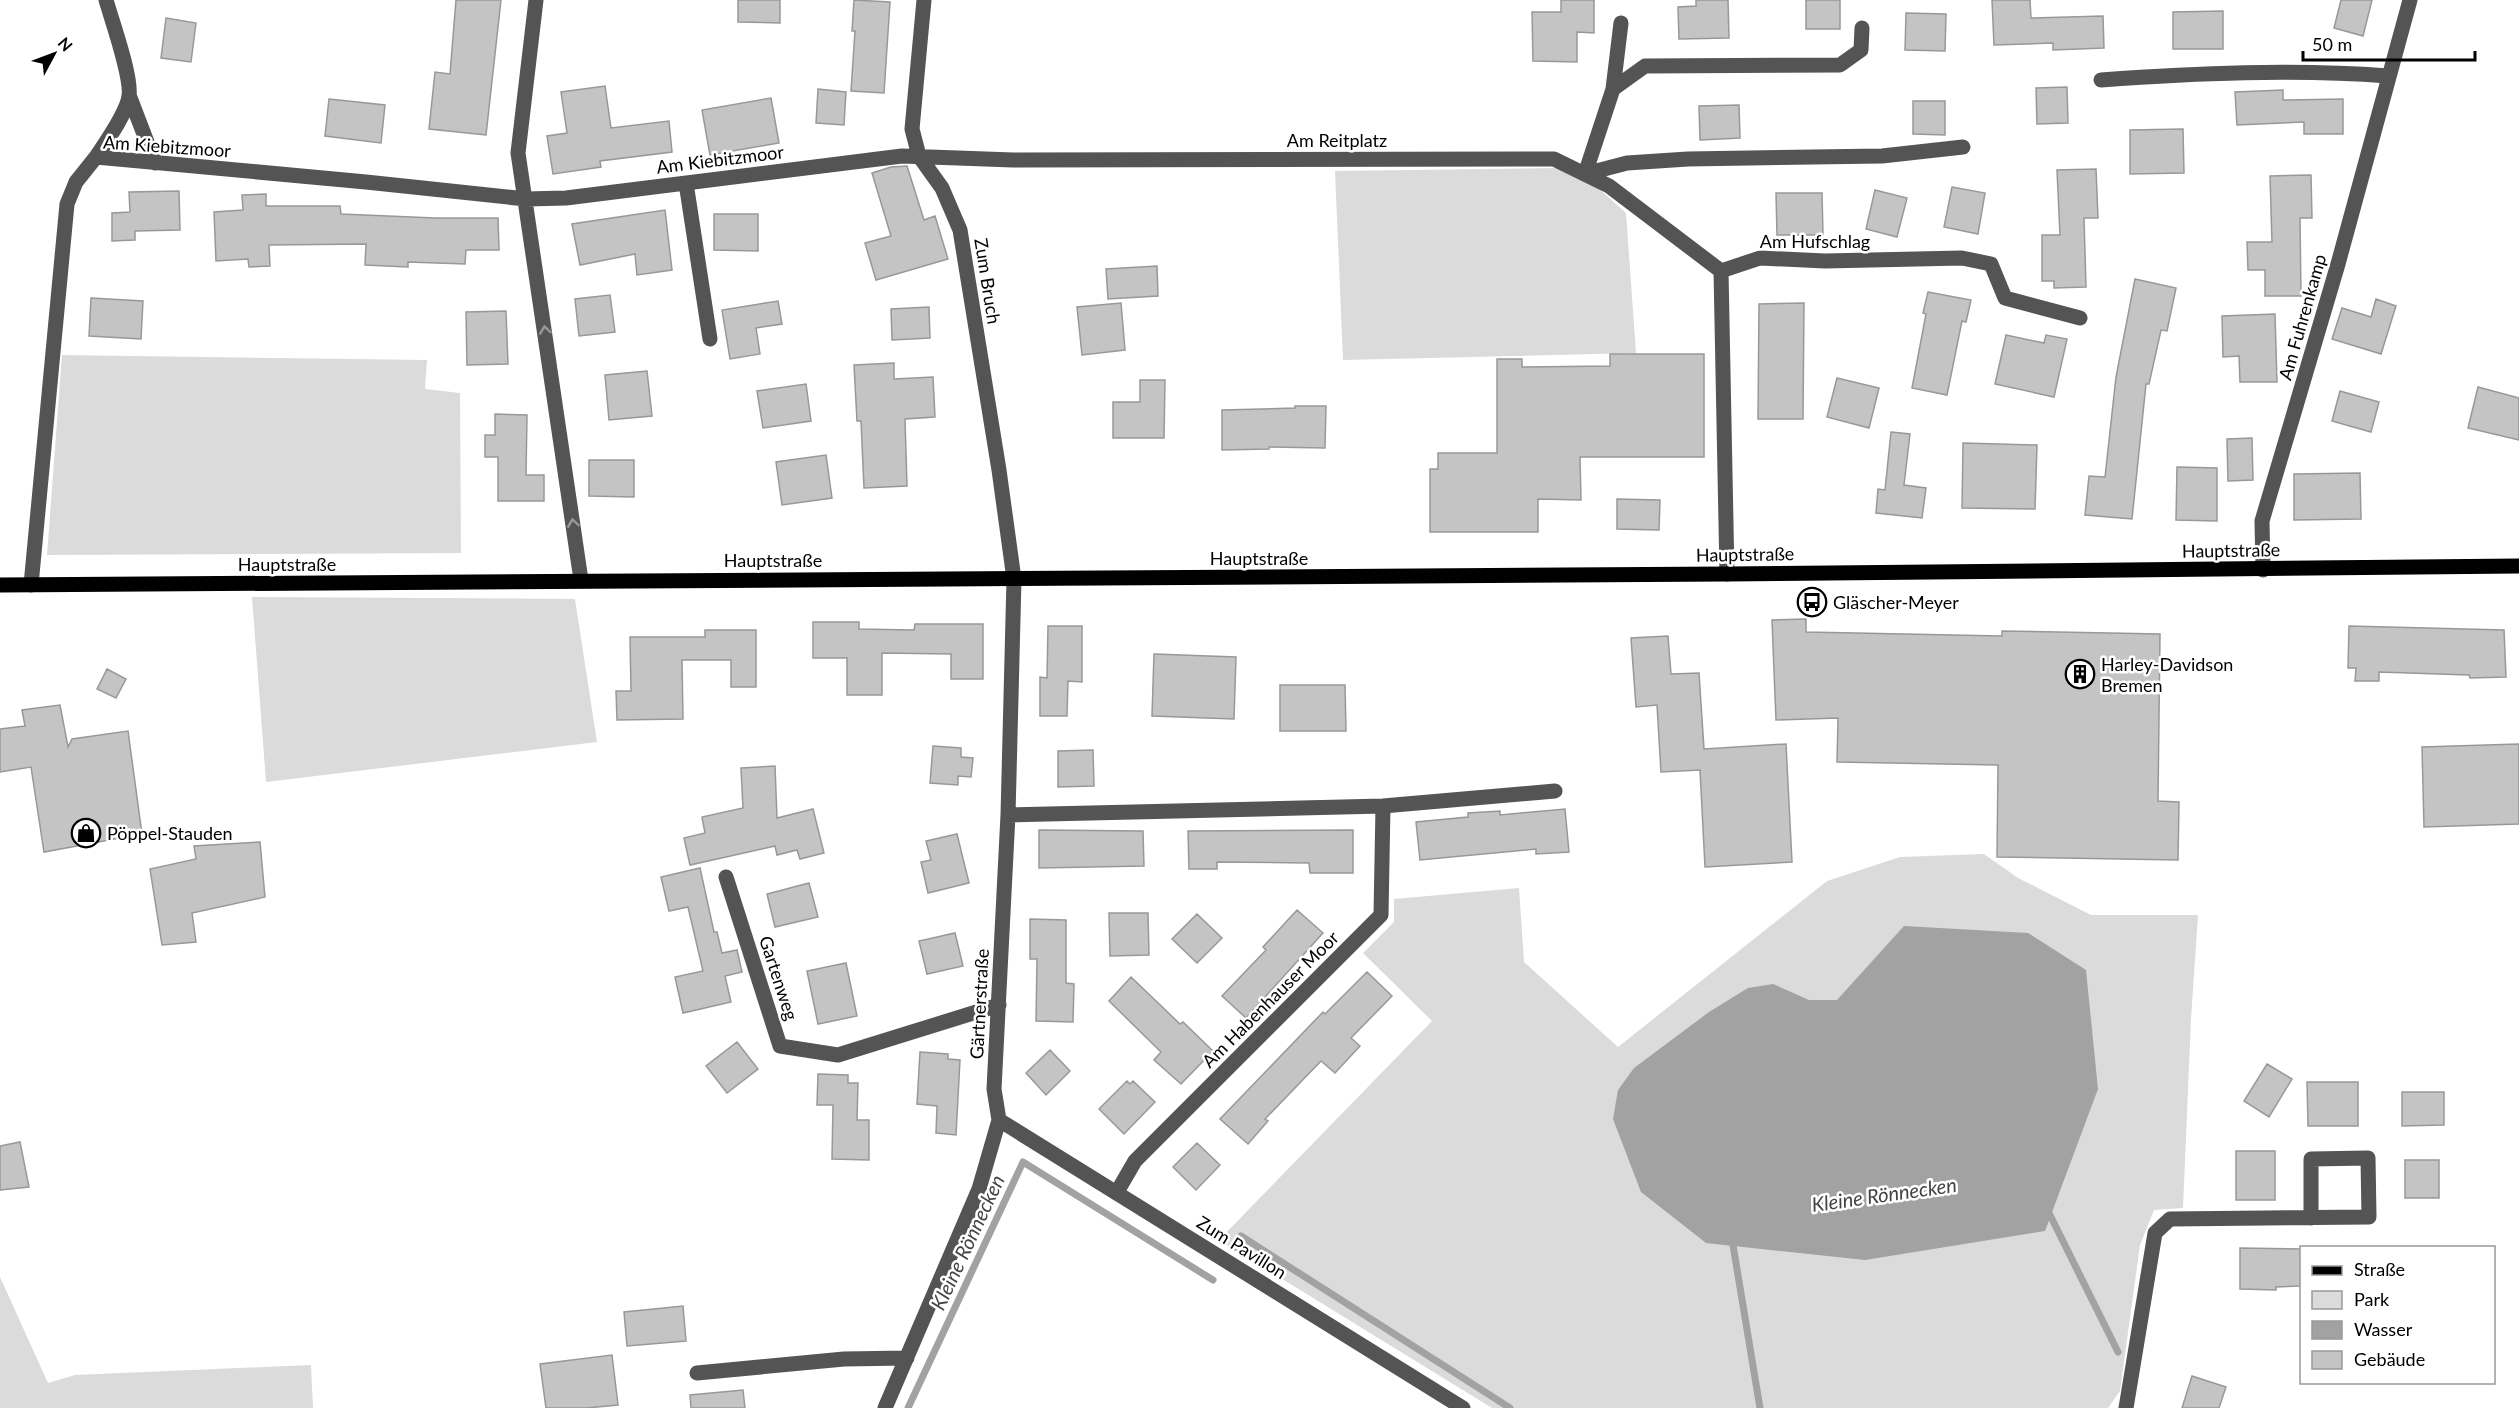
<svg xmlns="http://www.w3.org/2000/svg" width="2519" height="1408" font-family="Lato,sans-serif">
	<rect width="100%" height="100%" fill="#fff"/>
	<path fill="#dbdbdb" d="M1558 168 1597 187 1626 213 1636 353 1343 360 1335 171Z
		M62 355 427 360 425 389 460 393 461 553 47 555Z
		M252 597 575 599 597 742 266 782Z
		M1984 854 2018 878 2091 915H2198L2191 1019 2183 1208 2154 1210 2140 1245 2120 1391 2108 1408H1492L1219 1240 1432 1021 1363 953 1394 922V899L1519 888 1524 962 1618 1047 1827 881 1900 857Z
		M0 1277 48 1383 75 1375 311 1365 313 1408H0Z"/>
	<path fill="#a2a2a2" d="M1904 926 2028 933 2086 970 2098 1089 2045 1231 1865 1260 1706 1243 1641 1192 1613 1119 1618 1090 1634 1068 1709 1012 1748 988 1773 984 1809 1000H1837Z"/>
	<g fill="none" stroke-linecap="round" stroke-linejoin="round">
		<path stroke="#a2a2a2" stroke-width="7" d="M2047 1209 2118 1352
			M1732 1239 1760 1408
			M1235 1247 1241 1236 1510 1408
			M908 1408 1023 1162 1213 1280"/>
	</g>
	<path fill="#c4c4c4" stroke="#989898" stroke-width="1.5" d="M456 0H501L486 135 429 129 435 72 450 74Z
		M738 0H780V23L738 22Z
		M854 0 890 2 884 93 851 91 855 31H852Z
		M1561 0H1594V33L1577 32V62L1533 61 1532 12H1561Z
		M1696 0H1728L1729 38 1679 39 1678 7 1696 6Z
		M1806 0H1840V29H1806Z
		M1992 0H2030L2031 18 2103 16 2104 48 2053 50V43L1994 45Z
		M2341 0H2372L2363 36 2334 28Z
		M2223 11V49H2173V12Z
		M1906 13 1946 14 1945 51 1905 50Z
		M166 18 196 23 191 62 161 58Z
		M605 86 611 128 669 121 672 152 600 161 601 167 553 174 547 136 567 133 561 92Z
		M2067 87 2068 123 2037 124 2036 88Z
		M818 89 846 92 844 125 816 123Z
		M2283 90V100L2343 99V134H2304V122L2237 125 2235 92Z
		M771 98 779 143 710 155 702 110Z
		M329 99 385 105 381 143 325 136Z
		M1913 101H1945V135L1913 134Z
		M1739 105 1740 138 1700 140 1699 106Z
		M2183 129 2184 173 2130 174V130Z
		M907 166 924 220 935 216 948 259 876 280 865 243 891 236 872 173 891 167Z
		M2096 169 2098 218H2084L2086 287 2054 288V281H2042V235H2060L2057 170Z
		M2311 175 2312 218H2300L2301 296H2265V270H2248L2247 242H2272L2270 176Z
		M1952 187 1985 193 1978 234 1944 227Z
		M1875 190 1907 198 1897 237 1866 229Z
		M179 191 180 230 135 231V240L112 241V213L130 212 129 192Z
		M1776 193H1822L1823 235H1777Z
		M266 194V206H340L341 214 435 218H498L499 250H466L465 264 408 262V267L365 265 366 244 269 245 270 266 249 267 248 259 216 261 214 212 243 210 242 195Z
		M665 210 672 270 637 275 635 254 580 265 572 224Z
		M714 214H758V251L714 250Z
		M1157 266 1158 296 1108 299 1106 269Z
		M2135 279 2176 288 2167 331 2161 330 2149 384H2146L2132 519 2085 515 2089 476 2105 477 2116 377Z
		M1928 292 1971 300 1966 322 1962 321 1947 395 1912 388 1926 314 1923 313Z
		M610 295 615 332 579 336 575 299Z
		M91 298 143 301 141 339 89 336Z
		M2376 299 2396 306 2381 354 2332 339 2342 308 2371 317Z
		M778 301 782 324 756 328 760 354 730 359 722 310Z
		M1121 303 1125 350 1082 355 1077 307Z
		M1804 303 1803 419H1758L1759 304Z
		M929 307 930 338 892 340 891 309Z
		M506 311 508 364 467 365 466 312Z
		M2275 314 2277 382H2240L2239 356 2223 357 2222 316Z
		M2006 335 2044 343 2046 335 2067 339 2054 397 1995 384Z
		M1610 354H1704V457H1580L1581 500 1538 499V532H1430V469H1438V453H1497V359H1522V367L1610 366Z
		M894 363V379L933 377 935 417 905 419 907 486 864 488 861 421H857L854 365Z
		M647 371 652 416 609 420 605 375Z
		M1837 378 1879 388 1869 428 1827 417Z
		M1140 380H1165L1164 438H1113V402H1140Z
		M806 384 811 421 763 428 757 391Z
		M2478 387 2519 398V440L2468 428Z
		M2340 391 2379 402 2371 432 2332 421Z
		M1295 406H1326L1325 448 1269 447V449L1222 450V410L1295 408Z
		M495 414 527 415 526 475H544V501H498V457H485V435H495Z
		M1891 432 1910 434 1904 485 1926 488 1922 518 1876 513 1878 489 1885 490Z
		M2252 438 2253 480 2228 481 2227 439Z
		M1963 443 2037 445 2035 509 1962 508Z
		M826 455 832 498 782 505 776 462Z
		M589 460H634V497L589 496Z
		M2177 467 2217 468V521L2176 520Z
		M2360 473 2361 519 2294 520V474Z
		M1617 499 1660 500 1659 530 1617 529Z
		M1806 619V632L2002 636V631L2160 634 2158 801 2179 802 2178 860 1997 857 1998 765 1837 762 1838 718 1776 720 1772 620Z
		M813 622H859V629L914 630 915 624H983V679H951V654L882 653V695H847V658H813Z
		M1048 626H1082V682L1068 681 1067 716H1040V677L1047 678Z
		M2349 626 2504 630 2506 677 2470 678 2469 675 2379 672V681H2355L2356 668H2348Z
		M705 630H756V687H731V660H682L683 719 617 720 616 691H631L630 637H705Z
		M1668 636 1671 674 1699 673 1704 749 1786 744 1792 862 1705 867 1700 770 1661 772 1657 705 1636 707 1631 638Z
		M1154 654 1236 657 1234 719 1152 716Z
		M107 669 126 679 116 698 97 689Z
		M1280 685H1345L1346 731H1280Z
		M60 705 68 747 72 739 128 731 142 834 44 852 31 767 0 772V729L25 726 22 710Z
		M2519 744V824L2424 827 2422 747Z
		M933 746 961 748V757L973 758 971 777 958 776V785L930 783Z
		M1093 750 1094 786 1058 787V751Z
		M775 766 777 818 813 809 824 853 800 859 797 850 777 855 775 846 690 865 684 838 705 833 702 817 743 808 741 768Z
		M1565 809 1569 852 1536 854V849L1420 860 1416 822 1468 817V813L1500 811V815Z
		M1039 830 1143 831 1144 866 1039 868Z
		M1353 830V873H1310L1309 863 1217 862V869H1189L1188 831Z
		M957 834 969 883 928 893 921 862 931 860 926 841Z
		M260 842 265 897 192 913 196 942 162 945 150 869 196 859 194 846Z
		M700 868 714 932H717L722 953 737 950 742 972 725 976 731 1002 683 1013 675 977 703 971 688 907 669 911 661 877Z
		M809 883 818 917 775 927 767 894Z
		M1297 910 1323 933 1246 1018 1222 996 1266 950 1263 947Z
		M1109 913H1148L1149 955 1110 956Z
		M1197 914 1222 938 1197 963 1172 939Z
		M1030 919 1066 920V983L1074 984 1073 1022 1036 1021 1037 959H1030Z
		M955 933 963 966 927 974 919 941Z
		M846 963 857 1016 818 1024 807 971Z
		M1367 972 1392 996 1351 1038 1360 1046 1335 1073 1321 1061 1265 1119 1268 1121 1248 1144 1220 1119 1323 1012 1325 1014Z
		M1131 977 1180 1024 1183 1022 1213 1051 1181 1084 1154 1060 1161 1052 1109 1001Z
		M737 1042 758 1069 727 1093 706 1066Z
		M1050 1050 1070 1071 1046 1095 1026 1073Z
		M920 1052 948 1054V1059L960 1060 956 1135 936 1133 937 1106 917 1104Z
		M2267 1064 2292 1079 2269 1117 2244 1101Z
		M818 1074 848 1075V1083H858L857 1120H869V1160L832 1159 833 1105H817Z
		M1127 1081 1130 1084 1133 1081 1155 1102 1124 1134 1099 1109Z
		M2307 1082H2358V1126H2308Z
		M2402 1092H2444V1125L2402 1126Z
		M20 1142 29 1187 0 1190V1146Z
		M1197 1143 1220 1165 1196 1190 1173 1167Z
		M2236 1151H2275V1200H2236Z
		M2405 1160H2439V1198H2405Z
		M2240 1248 2301 1249V1286L2276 1287V1290L2240 1289Z
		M683 1306 686 1341 627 1346 624 1312Z
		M612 1355 618 1405 587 1408H546L540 1364Z
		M2192 1376 2226 1387 2219 1408H2182Z
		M743 1390 745 1408H691L690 1395Z"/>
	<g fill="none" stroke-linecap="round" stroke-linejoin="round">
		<path stroke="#545454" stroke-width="15" d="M536 0 518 153 581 580
			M2101 80C2197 73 2292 69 2388 76
			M1613 89 1645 66 1840 65 1861 50 1862 28
			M129 95 155 163
			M96 157C106 142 127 113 129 96 132 77 112 21 106 0
			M1585 174 1627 163 1688 159 1882 156 1963 147
			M1585 174 1613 89 1621 23
			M686 183 710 339
			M1721 271 1760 258 1825 261 1962 258 1991 264 2005 298 2080 318
			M1721 271 1727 574
			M2263 570 2262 521 2338 264 2410 0
			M31 585 67 204 76 182 96 157 366 182 526 199 566 198 902 156 1013 160 1554 159 1609 186 1721 271
			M1008 815 1383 806 1555 791
			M726 877 780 1046 838 1055 999 1005
			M999 1120 1463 1408
			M1117 1192 1135 1161 1381 915 1383 806
			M697 1373 844 1359 907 1358
			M885 1408 979 1189 999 1120 994 1089 1008 815 1014 579 999 470 960 230 942 188 919 156 912 129 924 0
			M2126 1408 2155 1233 2170 1219 2369 1217 2368 1158 2311 1159V1218"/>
		<path stroke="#000" stroke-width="15" d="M0 585 1727 574 2519 566"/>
	</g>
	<defs><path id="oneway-chevron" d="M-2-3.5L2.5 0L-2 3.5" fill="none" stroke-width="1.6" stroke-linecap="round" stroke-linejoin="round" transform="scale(1.5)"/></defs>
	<g stroke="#989898">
		<use href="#oneway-chevron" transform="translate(545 330) rotate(-98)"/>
		<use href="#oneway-chevron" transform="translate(573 523) rotate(-98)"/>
	</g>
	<defs>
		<g id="bus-ring" transform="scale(1.5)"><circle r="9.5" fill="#fff" stroke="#000" stroke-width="1.5"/><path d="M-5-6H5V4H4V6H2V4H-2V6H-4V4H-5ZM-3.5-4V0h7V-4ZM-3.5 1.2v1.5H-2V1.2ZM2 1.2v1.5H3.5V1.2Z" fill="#000"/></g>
		<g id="building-ring" transform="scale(1.5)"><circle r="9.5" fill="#fff" stroke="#000" stroke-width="1.5"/><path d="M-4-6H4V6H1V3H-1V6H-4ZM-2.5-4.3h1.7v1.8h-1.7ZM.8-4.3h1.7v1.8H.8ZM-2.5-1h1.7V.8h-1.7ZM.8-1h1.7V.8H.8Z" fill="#000"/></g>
		<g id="shop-ring" transform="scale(1.5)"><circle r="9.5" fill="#fff" stroke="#000" stroke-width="1.5"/><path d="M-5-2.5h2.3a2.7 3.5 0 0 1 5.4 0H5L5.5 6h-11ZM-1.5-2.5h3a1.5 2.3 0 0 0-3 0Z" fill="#000"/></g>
	</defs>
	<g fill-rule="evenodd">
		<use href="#bus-ring" x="1812" y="602"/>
		<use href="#building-ring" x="2080" y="674"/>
		<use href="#shop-ring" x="86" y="833"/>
	</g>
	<g text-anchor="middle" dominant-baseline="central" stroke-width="5" stroke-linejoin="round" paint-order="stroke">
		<g font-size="18" fill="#000" stroke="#fff">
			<text x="1337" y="140">Am Reitplatz</text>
			<text transform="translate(167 146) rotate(4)">Am Kiebitzmoor</text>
			<text transform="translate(720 159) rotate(-7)">Am Kiebitzmoor</text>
			<text x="1815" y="241">Am Hufschlag</text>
			<text transform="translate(988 281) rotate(81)">Zum Bruch</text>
			<text transform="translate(2302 317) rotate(-74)">Am Fuhrenkamp</text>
			<text transform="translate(2231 550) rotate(-1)">Hauptstraße</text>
			<text transform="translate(1745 554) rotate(-1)">Hauptstraße</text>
			<text x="1259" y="558">Hauptstraße</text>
			<text x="773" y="560">Hauptstraße</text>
			<text x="287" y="564">Hauptstraße</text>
			<text transform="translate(779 978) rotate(72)">Gartenweg</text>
			<text transform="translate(1270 999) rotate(-45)">Am Habenhauser Moor</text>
			<text transform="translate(979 1004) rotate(-87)">Gärtnerstraße</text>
			<text transform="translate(1242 1247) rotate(32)">Zum Pavillon</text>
		</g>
		<g font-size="18" fill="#000" stroke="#fff" text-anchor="start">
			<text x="1833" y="602">Gläscher-Meyer</text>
			<text x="2101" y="664">Harley-Davidson<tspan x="2101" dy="21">Bremen</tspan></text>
			<text x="107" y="833">Pöppel-Stauden</text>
		</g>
		<g font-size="20" font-style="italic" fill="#434343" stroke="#fff">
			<text transform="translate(1884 1194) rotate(-8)">Kleine Rönnecken</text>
			<text transform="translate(967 1242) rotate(-65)">Kleine Rönnecken</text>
		</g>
	</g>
	<rect x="2300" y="1246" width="195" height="138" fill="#ffffff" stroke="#999999" stroke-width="1.5"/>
	<rect x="2312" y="1266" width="30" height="9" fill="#000000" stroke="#999999" stroke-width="1.5"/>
	<text x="2354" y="1276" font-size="18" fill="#000000">Straße</text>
	<rect x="2312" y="1291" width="30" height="18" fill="#dbdbdb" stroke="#999999" stroke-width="1.5"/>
	<text x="2354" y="1306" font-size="18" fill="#000000">Park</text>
	<rect x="2312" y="1321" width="30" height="18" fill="#a2a2a2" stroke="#999999" stroke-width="1.5"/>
	<text x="2354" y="1336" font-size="18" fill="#000000">Wasser</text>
	<rect x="2312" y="1351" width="30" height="18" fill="#c4c4c4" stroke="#999999" stroke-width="1.5"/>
	<text x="2354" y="1366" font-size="18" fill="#000000">Gebäude</text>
	<g transform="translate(54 54) rotate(49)" stroke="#ffffff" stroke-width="4.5" paint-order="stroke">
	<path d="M0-4.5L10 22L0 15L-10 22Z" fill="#000000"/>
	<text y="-9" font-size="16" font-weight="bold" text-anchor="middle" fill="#000000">N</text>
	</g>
	<path d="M2303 51v9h172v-9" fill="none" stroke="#000000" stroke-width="3"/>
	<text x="2312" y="51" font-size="18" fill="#000000" stroke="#ffffff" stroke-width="4.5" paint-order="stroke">50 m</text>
</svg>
